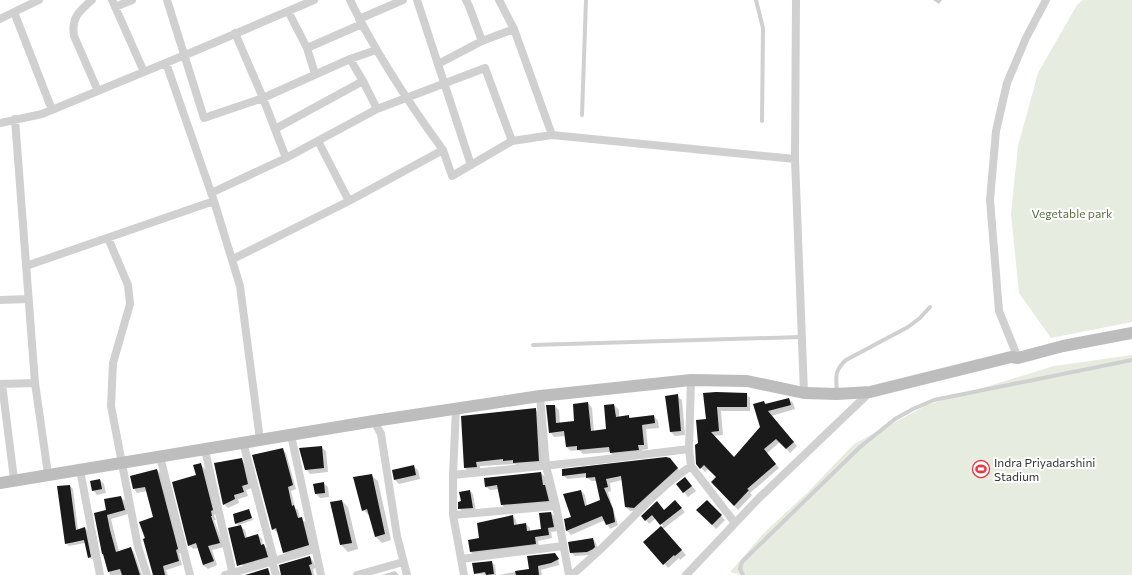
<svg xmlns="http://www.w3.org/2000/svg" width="1132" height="575" font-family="Commissioner,sans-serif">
	<rect width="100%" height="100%" fill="#fff"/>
	<path fill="#e6ecdf" d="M1083 0H1132V322L1051 338 1019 293 1011 214 1018 146 1038 73 1077 5Z
		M1132 355V575H742L730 572 764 533 807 493 854 444 927 405 1054 366Z"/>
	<path fill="#0003" d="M933 0H942L939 4Z
		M704 394H746L750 398V411H721L723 435 713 436 734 458 761 428 764 402 767 405 789 399 793 403 795 409 771 416 797 446 790 453 780 442 767 453 779 468 750 493 752 495 738 510 712 482 717 477 708 469 705 472 697 463 699 444 707 420Z
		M677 396 682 400 685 435 675 436 671 432 666 397Z
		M588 403 592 408 594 432 607 430 614 405 619 410V417L629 416 631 419 654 416 658 421 659 428 646 429 648 449 642 450 643 454 615 457 610 452 583 454 579 450 571 451 566 447V436L554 437 550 432 555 406 559 410 560 424 575 422Z
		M535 409 539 414 543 465 518 467 515 464 480 466V471L469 472 465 468 462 417Z
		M321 447 326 451 328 472 310 474 306 469Z
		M282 449 286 453 296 489 291 491 295 508 298 510 300 519 306 522 312 549 288 556 284 552 278 533 273 529Z
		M241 459 245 464 252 488 246 490 248 496 238 499 239 503 228 508 224 504Z
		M674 463 681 473 639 511H630L626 507 622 480 610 483 611 491 608 492 618 525 610 529 605 520 571 535 567 531 565 520 573 517 581 491 585 495 587 506 601 501 597 481H591L587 477 567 479 563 475Z
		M200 464 207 471 216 514 214 515 216 520H214L224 547 212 550 217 565 208 569 203 565 198 548 193 549 189 545 197 476Z
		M413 466 418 470 420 479 399 484 395 480Z
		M157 470 161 474 181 553H179L182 565 166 570 168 575H155L140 523 154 518 147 491 137 493 134 489 131 476Z
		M541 473 545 477 552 505 506 509 502 505 499 489 490 490 486 487Z
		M371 475 378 481 391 540 382 543 376 537 370 516 363 510Z
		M685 478 696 491 688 497 677 484Z
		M100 480 104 484 106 493 97 495 93 490Z
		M323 483 328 487 329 497 320 498 316 494 314 484Z
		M70 486 73 489 78 530 85 528 88 531 93 560 89 557 85 543 69 546 66 543Z
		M470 491 473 494 476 511 463 512 460 509Z
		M121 497 125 501 128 514 111 519 119 552 130 548 134 552 142 575H110L103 554 107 510Z
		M342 501 348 507 358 549 348 552 341 545 331 503Z
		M707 501 725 520 716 529 698 510Z
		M675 502 685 512 663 529 686 555 680 560 679 558 668 568 645 542 663 526 656 518 649 524 643 516 664 511Z
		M249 510 253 520 239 525 245 530 247 538 258 535 262 539 263 545 268 549 271 561 246 568 241 564 239 526 236 523Z
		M551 513 555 517 557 531 551 532 552 538 538 541 539 547 475 556 471 552 481 539 513 516 516 520 517 525 526 524 530 528V532L544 530 542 528Z
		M593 539 596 543 598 550 590 555 575 556 571 553Z
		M310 557 313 561 316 568 313 569 314 575H282Z
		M528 557 558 558 559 565 541 570 542 575H499L530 569Z
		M491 562 495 565 496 575 475 574Z
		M395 571 399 575H382Z"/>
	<path fill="#1a1a1a" d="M716 392 747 393V407H717L719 431 711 432 734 457 760 427 753 404 764 401 765 404 789 398 791 405 768 411 794 442 786 449 776 439 764 449 776 464 747 489 749 490 734 506 711 482 716 477 704 465 700 469 696 464 695 445 698 443 696 420 706 419 703 393Z
		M678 394 681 431 670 432 665 396Z
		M588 402 591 431 606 429 604 405 614 404 616 417 629 415V418L654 415 655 423 642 425 644 445H638L639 450 610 453 609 447 577 450V446L566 447 564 431 549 433 546 405H555L556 423 574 421 573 404Z
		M536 408 539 461 513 463V460L503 461V459L476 462 477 467 464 468 461 416Z
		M322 446 324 468 305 470 299 448Z
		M283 448 293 485 288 487 292 506 294 505 298 518 302 517 309 545 283 553 276 528 272 530 252 455Z
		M666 457 670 458 678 468 634 508 625 507 621 476 606 479 608 487 604 488 613 509 615 522 606 525 602 516 566 531 564 519 571 517 563 494 581 490 585 506 600 500 595 477 586 478V473L562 476V469Z
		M242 458 248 484 242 486 244 492 234 495 235 499 223 505 214 463Z
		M201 463 213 510 211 511 212 516H211L220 543 208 546 214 561 203 565 196 543 188 546 172 482 196 475 193 465Z
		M414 465 416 475 394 480 392 470Z
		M157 469 178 549 176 550 179 561 163 566 165 575H153L143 539 145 538 139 522 153 517 145 487 133 489 130 476Z
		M541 472 543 485H545L549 501 501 505 497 485 485 487 484 478Z
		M372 474 385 534 375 537 367 509 362 511 353 477Z
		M685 477 692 486 683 493 676 484Z
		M100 479 102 489 92 491 90 481Z
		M324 482 325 493 315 494 313 484Z
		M70 485 76 530 85 527 91 557 88 558 84 540 65 544 57 486Z
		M470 490 473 508 458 509V502L461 501 459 492Z
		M121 496 125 510 107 515 110 530 116 552 131 547 140 575H122L120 569 108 572 103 554H102L94 513 106 510 104 499Z
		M342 500 352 543 340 545 330 502Z
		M675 500 682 508 660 525 652 515 645 521 641 516 657 501 664 510Z
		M707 500 722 515 712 525 696 510Z
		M249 509 252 518 235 524 233 514Z
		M551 512 554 527 541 529 539 513Z
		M513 515 514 525 526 523 527 531 548 528 549 535 535 537 536 544 470 552 468 540 479 538 477 523Z
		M241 525 245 538 258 534 261 545 264 544 268 557 237 566 228 528Z
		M661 526 682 550 675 556 674 555 663 565 643 542Z
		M593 538 595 547 593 549 587 552 570 553 568 542Z
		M555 553 559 559 551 563 538 566 539 575H516L515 571 529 569 527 556Z
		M310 556 312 564 309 565 312 575H281L279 565Z
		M492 561 494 574 486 575 485 572 474 574 472 563Z
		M268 568 270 575H245Z"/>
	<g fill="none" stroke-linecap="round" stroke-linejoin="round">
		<path stroke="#d0d0d0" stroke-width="4" d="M756 0 763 28 762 121
			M582 115 586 0
			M533 345 801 337
			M837 392C836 377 834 371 846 360L908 327 920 318 930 307
			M743 575 740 569 742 562 747 557 860 447 895 419 913 409 934 400 1132 360"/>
		<path stroke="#d0d0d0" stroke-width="8" d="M39 0 14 12 52 110
			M92 0C79 11 71 18 74 36L98 91
			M112 0 144 72
			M167 0 204 118 263 98 350 59 376 50
			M350 0C376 54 408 102 443 150
			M417 0 471 165
			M466 0 469 6 482 41
			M499 0 514 29 552 135
			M796 0 795 159 804 393
			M115 7 132 0
			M288 11 307 48 315 74
			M0 19 14 12
			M359 19 403 0
			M235 33 263 98 286 158
			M307 48 362 24
			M350 59 363 81 377 109
			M166 63 214 201 240 286 260 440
			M438 64 482 41 514 29
			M15 119 35 383 48 474
			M0 123 42 114 202 48 314 0
			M275 129 363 81
			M318 141 349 201
			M211 193 286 158 377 109 485 68 512 141
			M108 238 128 285 130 304 113 363 111 406 138 547 147 575
			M233 259 349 201 443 150 452 176 512 141 552 135 795 159
			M26 266 214 201
			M0 300 28 299
			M1018 358 999 311 990 200 996 131 1007 83 1026 38 1046 0
			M691 380 689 449 691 466 735 523
			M0 384 35 383
			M2 384 14 479
			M540 396 546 466 556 506 569 575
			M456 408 453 475 591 461 689 449
			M374 421 381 434 397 536 407 575
			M291 435 321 575
			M243 442 274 560 273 565 276 575
			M205 450 233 575
			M160 457 190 575
			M80 470 100 575
			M453 475V515L464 575
			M453 515 556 506
			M461 559 563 546
			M225 575 315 549
			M357 575 403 562
			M572 575C583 565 595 555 606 544 634 517 658 488 691 466
			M686 575 758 499 870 392"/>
		<path stroke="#bdbdbd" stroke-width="12" d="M0 483 374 421 540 396 691 380 747 381 804 393 837 394 870 392 1011 357 1018 358 1063 346 1132 333"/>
	</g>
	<defs>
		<g id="stadium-ring" transform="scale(0.9)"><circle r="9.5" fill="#fff" stroke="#e63946" stroke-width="1.5"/><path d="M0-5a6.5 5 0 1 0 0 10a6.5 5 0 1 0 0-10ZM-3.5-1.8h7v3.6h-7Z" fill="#e63946"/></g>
	</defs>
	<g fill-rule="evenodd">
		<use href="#stadium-ring" x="981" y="469"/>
	</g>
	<g text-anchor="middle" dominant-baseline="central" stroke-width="4" stroke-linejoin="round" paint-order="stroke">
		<g font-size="12" fill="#56703f" stroke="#fff">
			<text x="1072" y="213">Vegetable park</text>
		</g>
		<g font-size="12" fill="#333" stroke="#fff" text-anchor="start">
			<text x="994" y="462">Indra Priyadarshini<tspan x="994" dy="14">Stadium</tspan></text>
		</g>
	</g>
</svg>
